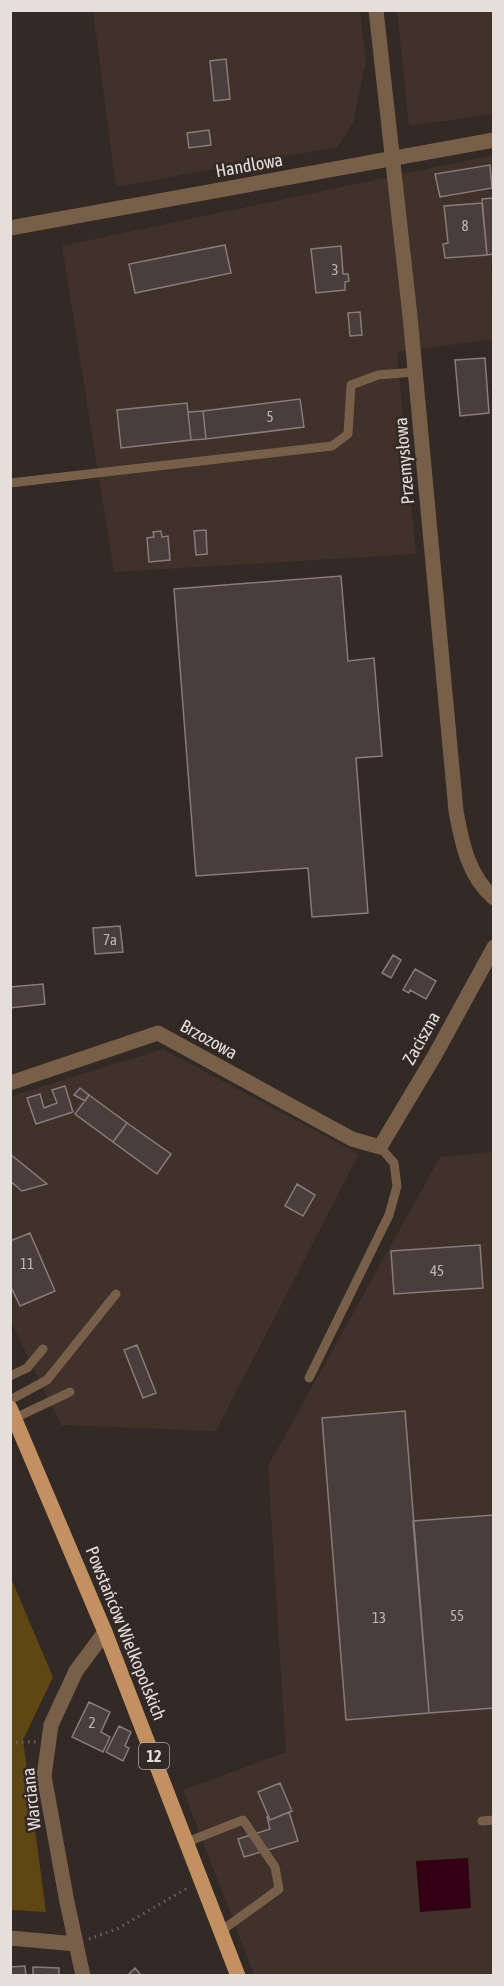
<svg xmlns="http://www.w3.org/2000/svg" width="504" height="1986" font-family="'Asap Condensed',sans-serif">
	<rect width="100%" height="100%" fill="#332925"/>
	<path fill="#40312a" d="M93 11H360L366 61 353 123 337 147 116 187Z
		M397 11H493V114L409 126Z
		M493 155 494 262 491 263 493 339 397 352 416 554 114 572 62 246Z
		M163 1049 359 1154 216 1431 61 1425 11 1322V1096Z
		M493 1152V1975H254L183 1790 286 1752 268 1466 440 1157Z"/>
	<path fill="#5e4712" d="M10 1576 53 1677 23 1740 46 1912 11 1910Z"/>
	<path fill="#320012" d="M468 1858 471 1908 420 1912 416 1861Z"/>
	<path fill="#4a3e3d" stroke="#897b7a" stroke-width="1.5" d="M226 59 230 99 214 101 210 61Z
		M209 130 211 145 189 148 187 133Z
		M490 165 492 188 440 197 435 174Z
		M494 198V254L487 255 482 199Z
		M482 203 487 255 445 258 443 244 448 243 444 206Z
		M225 245 231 273 135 293 129 264Z
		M341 246 343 274H348L349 281 345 282V290L316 293 311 249Z
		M360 312 362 335 350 336 348 313Z
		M485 358 489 413 460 416 455 360Z
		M300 399 304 427 206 439 203 411Z
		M187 403 191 440 121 448 117 410Z
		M203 411 206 439 191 440 188 412Z
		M206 530 207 554 196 555 194 531Z
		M161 531 162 537 168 536 170 560 149 562 147 538 154 537 153 532Z
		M341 576 348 661 374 658 382 756 356 758 368 913 312 917 308 868 196 876 174 589Z
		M120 926 123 952 95 954 93 928Z
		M393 955 401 960 391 978 382 973Z
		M415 969 436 981 426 999 410 990 409 993 403 990Z
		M43 984 45 1004 10 1008V987Z
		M65 1086 73 1112 36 1124 27 1098 40 1094 44 1108 57 1103 52 1090Z
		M80 1088 89 1095 85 1101 74 1095Z
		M89 1095 127 1123 113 1142 75 1114Z
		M127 1123 171 1154 157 1174 113 1142Z
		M10 1154 47 1184 22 1191 10 1181Z
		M297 1184 315 1195 303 1216 285 1206Z
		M30 1233 55 1291 20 1306 10 1285V1241Z
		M480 1245 483 1288 394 1294 391 1251Z
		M137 1345 156 1393 143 1398 124 1350Z
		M405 1411 429 1713 346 1720 322 1418Z
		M494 1515V1708L429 1713 413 1521Z
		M89 1702 110 1712 101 1732 110 1737 103 1752 72 1737Z
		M119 1726 131 1732 125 1746 129 1748 123 1761 106 1752Z
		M280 1783 292 1811 270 1820 258 1792Z
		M289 1812 298 1841 244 1857 238 1839 270 1829 267 1817 268 1816 270 1820Z
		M25 1966 26 1976H10V1967Z
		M33 1967 59 1968V1976H33Z
		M135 1968 142 1976H127Z"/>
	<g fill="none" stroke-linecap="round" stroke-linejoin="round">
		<path stroke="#6c635f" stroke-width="3" stroke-dasharray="1.5 4.5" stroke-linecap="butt" d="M10 1742H36
			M89 1939 117 1929 189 1887"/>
		<path stroke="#785f49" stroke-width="9" d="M10 483 332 446 348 434 351 385 378 375 415 372
			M10 1376 27 1368 43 1349
			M309 1378 389 1215 397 1186 394 1163 380 1147
			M10 1400 47 1380 116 1294
			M15 1418 70 1392
			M482 1821 494 1820
			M187 1842 243 1820 275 1867 279 1889 221 1931"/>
		<path stroke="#785f49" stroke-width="15" d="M376 10 410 316 456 811C462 843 468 876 494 898
			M10 228 494 140
			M10 1083 158 1033 352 1139 380 1147 435 1055 494 947
			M10 1938 76 1944
			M83 1976 67 1902 44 1776 51 1725 76 1671 105 1632"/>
		<path stroke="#c39161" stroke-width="15" d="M10 1408 105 1632 238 1976"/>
	</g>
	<g text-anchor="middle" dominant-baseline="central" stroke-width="5" stroke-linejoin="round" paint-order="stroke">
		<g font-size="15" fill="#beb6b4">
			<text x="465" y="225">8</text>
			<text x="335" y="269">3</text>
			<text x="270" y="416">5</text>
			<text x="110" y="939">7a</text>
			<text x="27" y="1263">11</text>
			<text x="437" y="1270">45</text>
			<text x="457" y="1615">55</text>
			<text x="379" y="1617">13</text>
			<text x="92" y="1722">2</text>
		</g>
		<rect fill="#332925" stroke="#b0a8a4" stroke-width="1.5" x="139" y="1743" width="30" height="26" rx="4.5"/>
		<g font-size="16" font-weight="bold" fill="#e5dedb">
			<text x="154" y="1756">12</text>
		</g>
		<g font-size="18" fill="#e5dedb" stroke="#332925">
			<text transform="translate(249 165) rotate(-10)">Handlowa</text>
			<text transform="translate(404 461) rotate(-95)">Przemysłowa</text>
			<text transform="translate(421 1038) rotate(-61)">Zaciszna</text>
			<text transform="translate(209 1039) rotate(29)">Brzozowa</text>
			<text transform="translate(126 1633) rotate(68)">Powstańców Wielkopolskich</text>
			<text transform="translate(31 1799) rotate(-96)">Warciana</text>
		</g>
	</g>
	<rect width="504" height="1986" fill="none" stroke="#e5dedb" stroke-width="24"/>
</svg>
